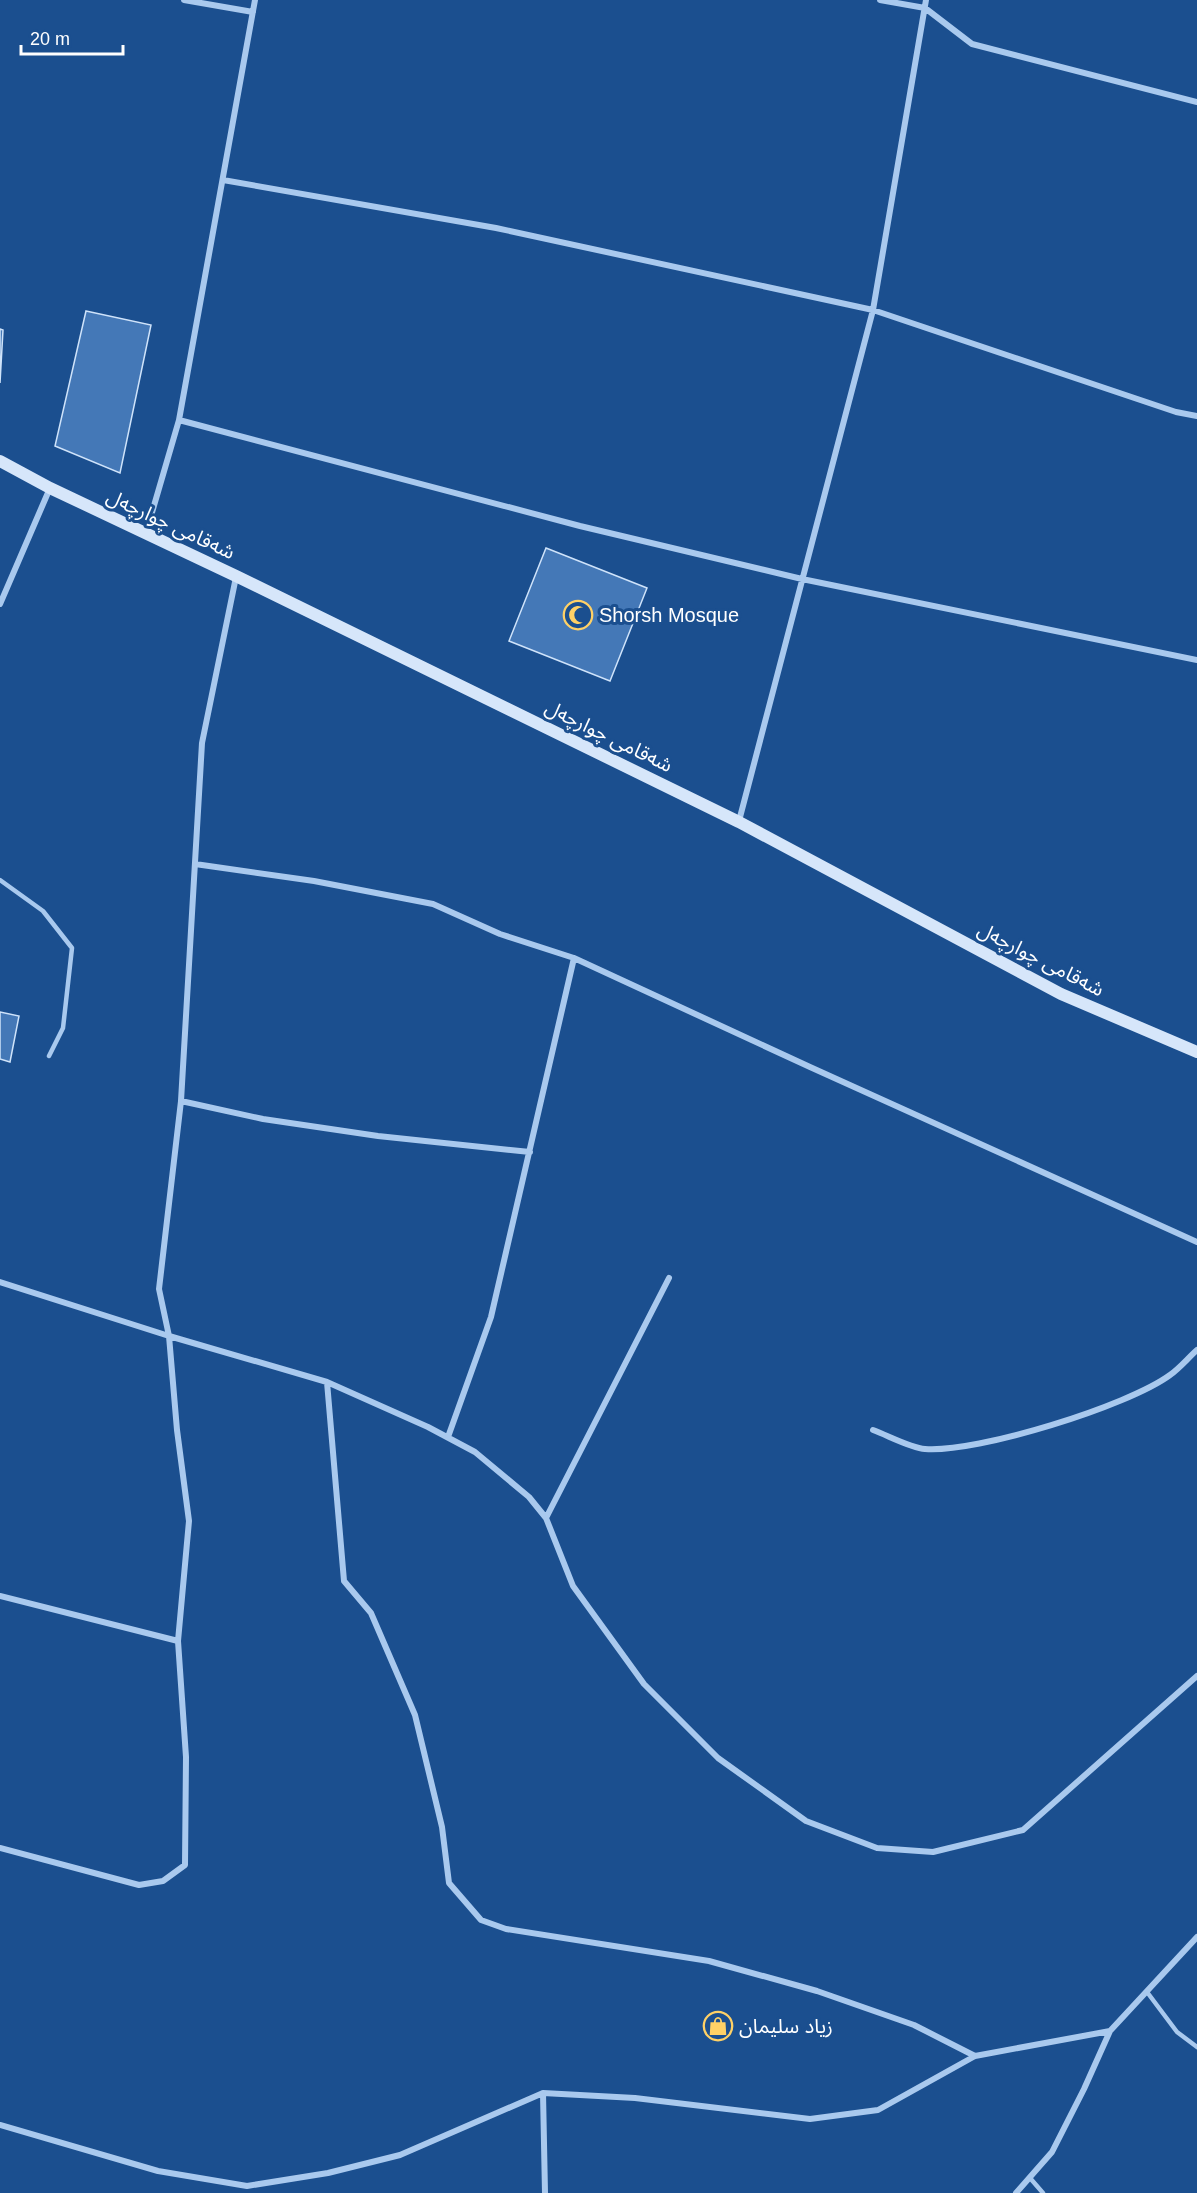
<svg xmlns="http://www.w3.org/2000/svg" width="1197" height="2193" font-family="Helvetica,'Noto Sans Arabic',sans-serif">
	<rect width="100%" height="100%" fill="#1b4f8f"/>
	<path fill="#4478b7" stroke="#cfe3fa" stroke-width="1.5" d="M86 311 151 325 120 473 55 446Z
		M0 329 3 330 0 383Z
		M546 548 647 588 610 681 509 641Z
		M0 1012 19 1016 10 1062 0 1059Z"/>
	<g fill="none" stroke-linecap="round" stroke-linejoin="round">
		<path stroke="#a9c9ee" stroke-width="4.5" d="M0 880 43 911 72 948 63 1028 49 1056
			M1147 1992 1177 2032 1197 2047
			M1030 2178 1043 2193"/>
		<path stroke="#a9c9ee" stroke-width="6" d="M184 0 253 12
			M880 0 925 8 972 44 1197 102
			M223 180 496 228 873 310 1176 412 1197 416
			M179 420 580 526 802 579 1197 660
			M146 533 179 420 255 0
			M0 604 50 488
			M739 821 873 310 926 0
			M195 864 314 881 433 904 500 934 574 958 810 1067 1197 1242
			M181 1101 263 1119 378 1136 530 1152
			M0 1282 169 1336 327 1382 428 1427 475 1452 529 1497 546 1518 573 1586 644 1684 718 1758 806 1821 877 1848 933 1852 1023 1830 1197 1676
			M327 1382 344 1581 371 1613 415 1715 442 1827 449 1883 481 1920 506 1929 709 1961 817 1991 914 2025 975 2056
			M873 1430C887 1435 911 1448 925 1449 977 1453 1128 1406 1170 1375 1180 1368 1188 1358 1197 1350
			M448 1437 491 1317 574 958
			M546 1518 669 1278
			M0 1596 178 1641
			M0 1848 139 1885 163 1881 185 1865 186 1757 178 1641 189 1521 177 1430 169 1336 159 1289 181 1101 202 743 236 577
			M543 2093 545 2193
			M0 2125 158 2171 247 2186 328 2173 400 2155 543 2093 635 2098 810 2119 878 2110 975 2056 1110 2031
			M1016 2193 1052 2152 1084 2089 1110 2031 1197 1937"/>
		<path stroke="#d6e6fa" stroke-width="12" d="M0 461 50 488 236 576 739 822 1061 994 1197 1052"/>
	</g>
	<defs>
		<g id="mosque-ring" transform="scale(1.5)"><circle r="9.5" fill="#1b4f8f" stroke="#ffd166" stroke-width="1.5"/><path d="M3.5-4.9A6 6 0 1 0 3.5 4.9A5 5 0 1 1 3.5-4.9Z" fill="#ffd166"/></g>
		<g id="shop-ring" transform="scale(1.5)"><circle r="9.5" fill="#1b4f8f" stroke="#ffd166" stroke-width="1.5"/><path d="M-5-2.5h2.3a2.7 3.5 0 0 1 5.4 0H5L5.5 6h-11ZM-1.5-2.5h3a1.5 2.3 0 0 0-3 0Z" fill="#ffd166"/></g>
	</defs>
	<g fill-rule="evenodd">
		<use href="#mosque-ring" x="578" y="615"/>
		<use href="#shop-ring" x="718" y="2026"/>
	</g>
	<g text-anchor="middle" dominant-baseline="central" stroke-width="6" stroke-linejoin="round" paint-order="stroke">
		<g font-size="20" fill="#fff" stroke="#1b4f8f">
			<text transform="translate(171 524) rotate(25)">شەقامی چوارچەل</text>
			<text transform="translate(609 736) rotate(26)">شەقامی چوارچەل</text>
			<text transform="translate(1041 959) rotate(27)">شەقامی چوارچەل</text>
		</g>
		<g font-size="20" fill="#fff" stroke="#1b4f8f" text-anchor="start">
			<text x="599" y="615">Shorsh Mosque</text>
			<text x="739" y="2026">زياد سليمان</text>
		</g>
	</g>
	<path d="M21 45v9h102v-9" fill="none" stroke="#ffffff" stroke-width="3"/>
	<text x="30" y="45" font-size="18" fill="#ffffff" stroke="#1b4f8f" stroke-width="4.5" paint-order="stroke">20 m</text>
</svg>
